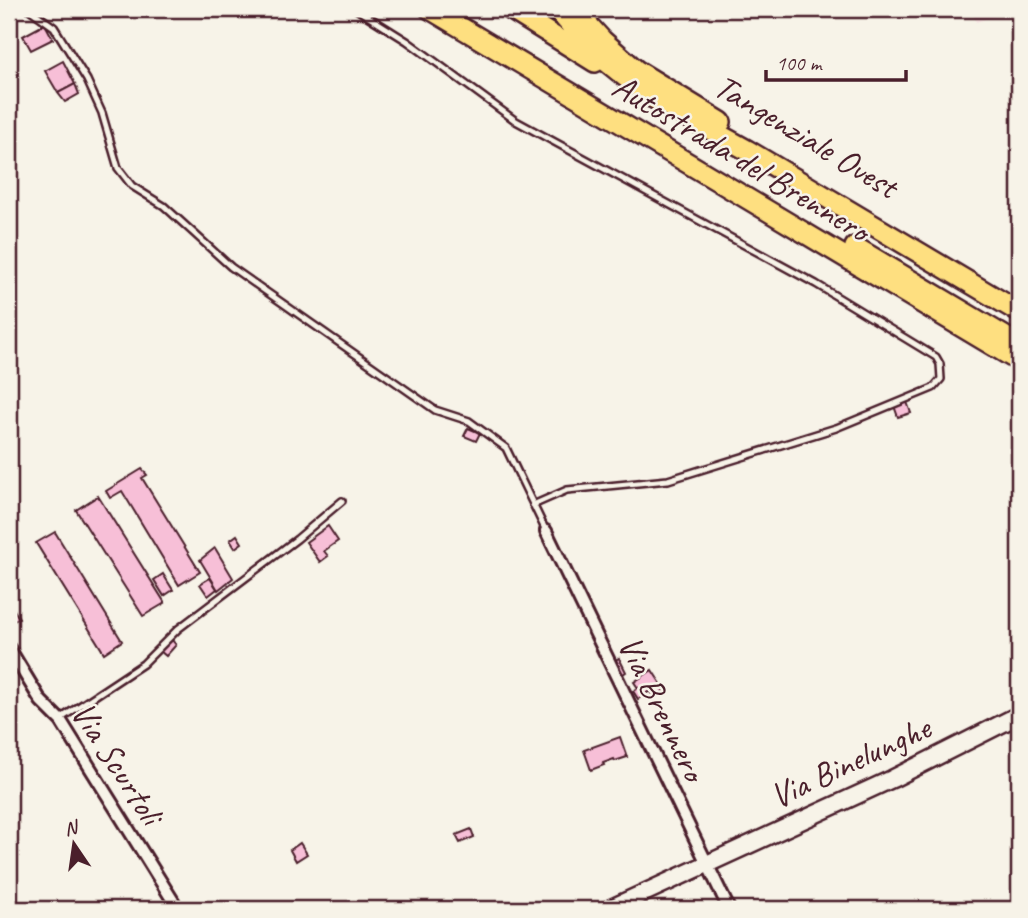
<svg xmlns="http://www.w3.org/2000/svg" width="1028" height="918" font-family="Caveat,sans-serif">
	<rect width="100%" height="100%" fill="#f7f3e8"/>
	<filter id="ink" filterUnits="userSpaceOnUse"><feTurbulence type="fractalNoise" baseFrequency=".0143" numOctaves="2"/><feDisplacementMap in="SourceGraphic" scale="14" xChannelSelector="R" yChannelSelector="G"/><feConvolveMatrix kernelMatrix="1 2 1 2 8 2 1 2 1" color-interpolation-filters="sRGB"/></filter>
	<g filter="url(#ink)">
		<path fill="#f7e3e3" d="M971 9H1019L976 22Z"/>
		<path fill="#f7bfd7" stroke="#4a1f2b" stroke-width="2" d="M45 24 53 39 31 50 23 36Z
			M63 61 75 84 58 93 45 71Z
			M75 84 79 94 65 102 58 93Z
			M907 402 911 413 898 417 894 406Z
			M468 428 480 433 476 441 464 436Z
			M142 469 147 475 142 478 200 572 179 585 122 491 110 498 106 491Z
			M98 496 165 603 143 616 76 510Z
			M328 526 338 541 324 551 328 556 320 562 306 542Z
			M55 532 122 641 104 653 36 543Z
			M237 535 242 543 235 548 230 540Z
			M215 548 233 578 218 590 200 560Z
			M163 574 173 590 164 596 154 580Z
			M210 578 217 589 208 596 200 584Z
			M9 602 19 618 9 624Z
			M172 640 176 645 166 656 160 651 166 643Z
			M619 658 626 672 620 676 612 662Z
			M652 670 665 690 654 697 650 691 638 699 633 691 638 688 634 682Z
			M620 737 627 757 615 761 614 759 603 763 604 765 591 770 584 750Z
			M471 829 474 837 460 843 456 835Z
			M300 843 307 854 296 861 290 850Z"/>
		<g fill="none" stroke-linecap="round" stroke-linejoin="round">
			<g stroke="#4a1f2b" stroke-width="10">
				<path id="lane" d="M29 9 54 27 87 80 102 113 118 168 132 186 164 206 231 267 435 410 469 421 506 448 546 531
					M356 9 407 41 516 121 816 284 936 357 940 364 941 379 933 388 836 428 668 480 567 490 533 505
					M60 719 143 664 178 629 297 539 342 501"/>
			</g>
			<g stroke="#4a1f2b" stroke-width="16">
				<path id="street" d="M546 531 729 909
					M9 648 41 701 61 721 178 909"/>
			</g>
			<g stroke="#4a1f2b" stroke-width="21">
				<path id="secondary" d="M609 909 892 779 1019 715"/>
			</g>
			<g stroke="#4a1f2b" stroke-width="24">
				<path id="highway" d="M430 9 1019 361
					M510 9 595 62
					M557 9 592 50 648 95 747 150 1019 312
					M581 17 602 40 636 70 721 122
					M855 247 1019 345"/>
			</g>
			<use href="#lane" stroke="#f7f3e8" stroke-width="5"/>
			<use href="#street" stroke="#f7f3e8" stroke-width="10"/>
			<use href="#secondary" stroke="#f7f3e8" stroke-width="16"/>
			<use href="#highway" stroke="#fedf80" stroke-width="19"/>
		</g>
	</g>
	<g text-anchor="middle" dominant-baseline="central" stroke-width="5" stroke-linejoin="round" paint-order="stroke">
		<g font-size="35" fill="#4a1f2b" stroke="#f7f3e8">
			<text transform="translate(806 136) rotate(31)">Tangenziale Ovest</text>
			<text transform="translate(741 158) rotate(31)">Autostrada del Brennero</text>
			<text transform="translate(662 708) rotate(64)">Via Brennero</text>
			<text transform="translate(850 762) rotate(-25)">Via Binelunghe</text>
			<text transform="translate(117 763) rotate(57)">Via Scurtoli</text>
		</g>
	</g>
	<rect width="1028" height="918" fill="none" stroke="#f7f3e8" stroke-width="35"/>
	<rect x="18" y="18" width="993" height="883" fill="none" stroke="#4a1f2b" stroke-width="2.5" filter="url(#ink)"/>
	<g transform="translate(74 844) rotate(347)" stroke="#f7f3e8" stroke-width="5" paint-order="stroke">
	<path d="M0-5L12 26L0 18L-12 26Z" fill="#4a1f2b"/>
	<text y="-10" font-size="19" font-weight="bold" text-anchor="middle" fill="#4a1f2b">N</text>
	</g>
	<path d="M766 70v10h140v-10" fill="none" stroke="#4a1f2b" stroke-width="3.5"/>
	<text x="776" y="70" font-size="21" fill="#4a1f2b" stroke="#f7f3e8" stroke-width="5" paint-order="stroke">100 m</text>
</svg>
